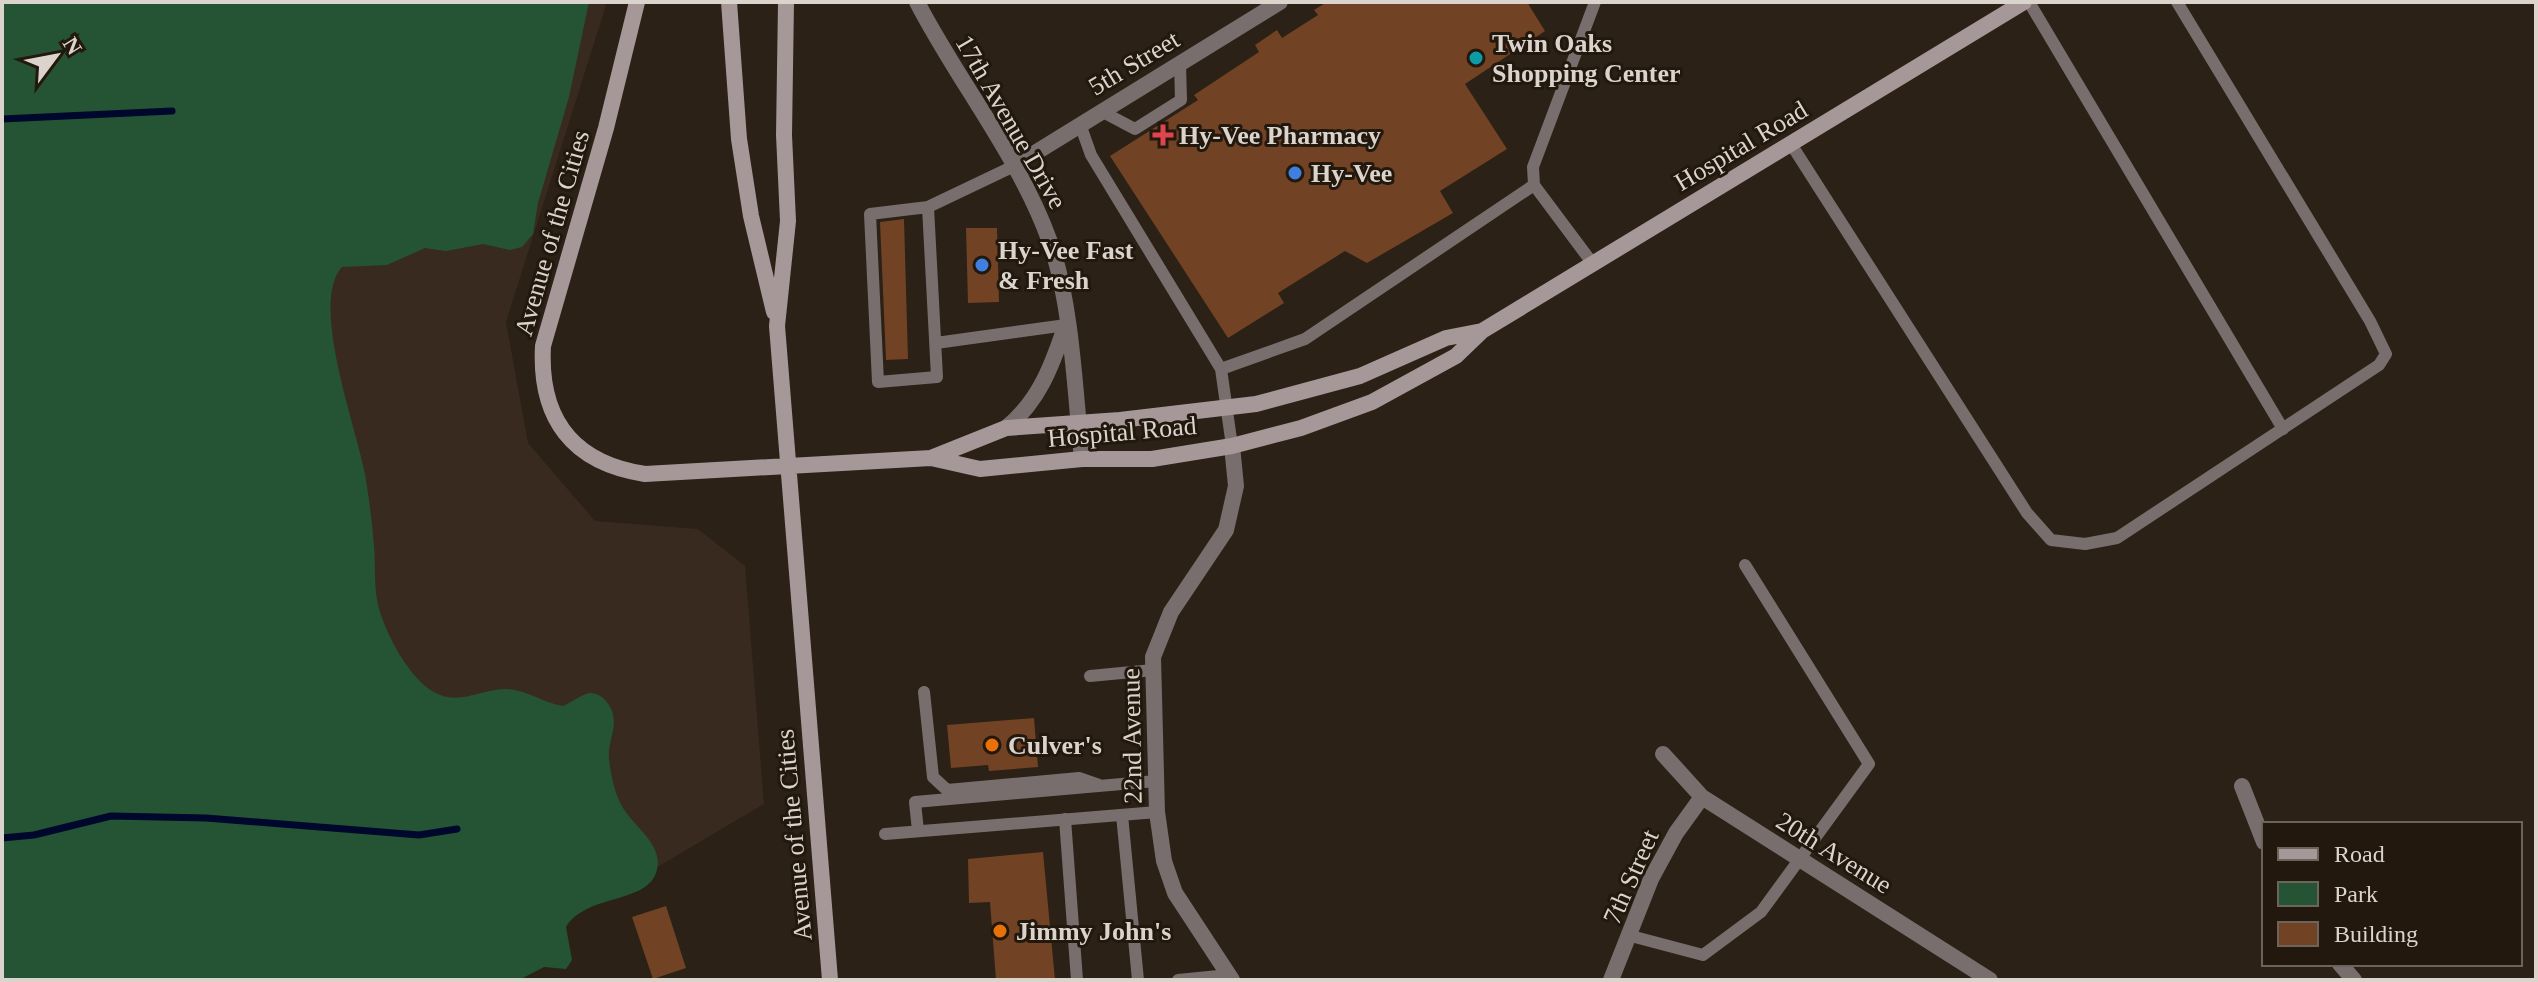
<svg xmlns="http://www.w3.org/2000/svg" width="2538" height="982" font-family="Georgia,serif">
	<rect width="100%" height="100%" fill="#2b2116"/>
	<path fill="#382a1f" d="M2 2H607L506 322 528 443 595 521 698 529 745 566 764 804 466 980H2Z"/>
	<path fill="#255434" d="M2 2H589L569 97 538 203 533 234 522 247 510 250 483 244 446 251 425 248 387 265 342 267C309 302 357 429 365 474 369 497 372 522 374 546 376 569 373 590 380 612 388 637 407 673 429 689 456 708 477 690 505 689 525 689 543 703 563 706 571 703 582 694 590 693 597 693 603 697 606 701 623 722 607 737 609 759 611 775 614 792 622 806 633 827 666 845 656 873 645 904 586 894 566 927L572 960 566 969 544 967 519 980H2Z"/>
	<g fill="none" stroke-linecap="round" stroke-linejoin="round">
		<path stroke="#00072c" stroke-width="7" d="M2 119 172 111
			M2 838 34 835 111 816 206 818 419 835 457 829"/>
	</g>
	<path fill="#714224" d="M1327 2H1527L1545 31 1465 84 1507 149 1440 191 1453 213 1367 263 1345 251 1278 293 1284 303 1228 338 1110 156 1198 100 1194 95 1259 52 1255 45 1277 30 1282 38 1318 15 1314 10Z
		M904 219 908 359 886 360 880 222Z
		M966 228H997L999 302 968 303Z
		M1034 718 1038 767 989 771 988 765 951 768 947 725Z
		M1043 852 1055 980H996L990 902 969 903 968 859Z
		M666 906 686 968 653 979 632 917Z"/>
	<g fill="none" stroke-linecap="round" stroke-linejoin="round">
		<path stroke="#776e6d" stroke-width="12" d="M2029 2 2283 429
			M1101 111 1135 129 1181 100 1180 63
			M1080 124 1091 155 1221 369 1232 446
			M1791 144 2027 513 2051 540 2085 544 2117 538 2379 365 2386 354 2370 321 2177 2
			M928 207 937 377 878 382 870 214 928 207 1014 166
			M1593 264 1534 185 1533 167 1595 2
			M936 343 1066 325
			M1221 369 1305 339 1534 185
			M1090 676 1153 670
			M924 692 933 777 947 790 1079 778 1099 785
			M1122 815 1138 980
			M1065 819 1077 980
			M918 831 915 802 1156 781
			M885 834 1157 812
			M1631 936 1703 955 1761 912 1869 764 1745 565
			M1178 980 1229 975"/>
		<path stroke="#776e6d" stroke-width="16" d="M917 2C959 83 1019 156 1050 242 1072 304 1075 393 1082 459
			M1014 166 1280 2
			M1006 428C1038 402 1051 368 1064 330
			M1663 754 1702 797 1990 980
			M2242 786 2264 842
			M2340 964 2354 980
			M1232 980 1175 893 1164 861 1157 812 1153 657 1171 612 1226 530 1236 486 1232 446
			M1611 980 1651 879 1676 833 1702 797"/>
		<path stroke="#a69898" stroke-width="16" d="M637 2 606 128 543 346C539 418 572 463 645 474L931 458 980 469 1082 459H1152L1232 446 1301 428 1372 402 1456 356 1482 331 2024 2
			M729 2 739 139 751 216 774 312
			M786 2 784 135 788 221 777 326 830 980
			M931 458 1006 428 1120 420 1256 404 1360 376 1446 338 1482 331"/>
	</g>
	<circle fill="#0f9aa8" stroke="#22180d" stroke-width="3" cx="1476" cy="58" r="8"/>
	<path fill="#e0444e" stroke="#22180d" stroke-width="3" d="M1159 123h8v8h8v8h-8v8h-8v-8h-8v-8h8z"/>
	<g fill="#3f7fe0" stroke="#22180d" stroke-width="3">
		<circle cx="1295" cy="173" r="8"/>
		<circle cx="982" cy="265" r="8"/>
	</g>
	<g fill="#e8710a" stroke="#22180d" stroke-width="3">
		<circle cx="992" cy="745" r="8"/>
		<circle cx="1000" cy="931" r="8"/>
	</g>
	<g text-anchor="middle" dominant-baseline="central" stroke-width="6" stroke-linejoin="round" paint-order="stroke">
		<g font-size="26" font-weight="bold" fill="#dbd4cd" stroke="#22180d" text-anchor="start">
			<text x="1492" y="43">Twin Oaks<tspan x="1492" dy="30">Shopping Center</tspan></text>
			<text x="1179" y="135">Hy-Vee Pharmacy</text>
			<text x="1311" y="173">Hy-Vee</text>
			<text x="998" y="250">Hy-Vee Fast<tspan x="998" dy="30">&amp; Fresh</tspan></text>
			<text x="1008" y="745">Culver's</text>
			<text x="1016" y="931">Jimmy John's</text>
		</g>
		<g font-size="26" fill="#dbd4cd" stroke="#22180d">
			<text transform="translate(1134 63) rotate(-31)">5th Street</text>
			<text transform="translate(1011 122) rotate(60)">17th Avenue Drive</text>
			<text transform="translate(1741 146) rotate(-31)">Hospital Road</text>
			<text transform="translate(552 233) rotate(-74)">Avenue of the Cities</text>
			<text transform="translate(1122 432) rotate(-5)">Hospital Road</text>
			<text transform="translate(1132 736) rotate(-91)">22nd Avenue</text>
			<text transform="translate(794 835) rotate(-95)">Avenue of the Cities</text>
			<text transform="translate(1834 853) rotate(32)">20th Avenue</text>
			<text transform="translate(1631 877) rotate(-66)">7th Street</text>
		</g>
	</g>
	<rect width="2538" height="982" fill="none" stroke="#dbd4cd" stroke-width="8"/>
	<rect x="2262" y="822" width="260" height="144" fill="#22180d" stroke="#6c635a" stroke-width="2"/>
	<rect x="2278" y="848" width="40" height="12" fill="#a69898" stroke="#6c635a" stroke-width="2"/>
	<text x="2334" y="862" font-size="24" fill="#dbd4cd">Road</text>
	<rect x="2278" y="882" width="40" height="24" fill="#255434" stroke="#6c635a" stroke-width="2"/>
	<text x="2334" y="902" font-size="24" fill="#dbd4cd">Park</text>
	<rect x="2278" y="922" width="40" height="24" fill="#714224" stroke="#6c635a" stroke-width="2"/>
	<text x="2334" y="942" font-size="24" fill="#dbd4cd">Building</text>
	<g transform="translate(56 56) rotate(58)" stroke="#22180d" stroke-width="6" paint-order="stroke">
	<path d="M0-6L14 30L0 20L-14 30Z" fill="#dbd4cd"/>
	<text y="-12" font-size="22" font-weight="bold" text-anchor="middle" fill="#dbd4cd">N</text>
	</g>
</svg>
